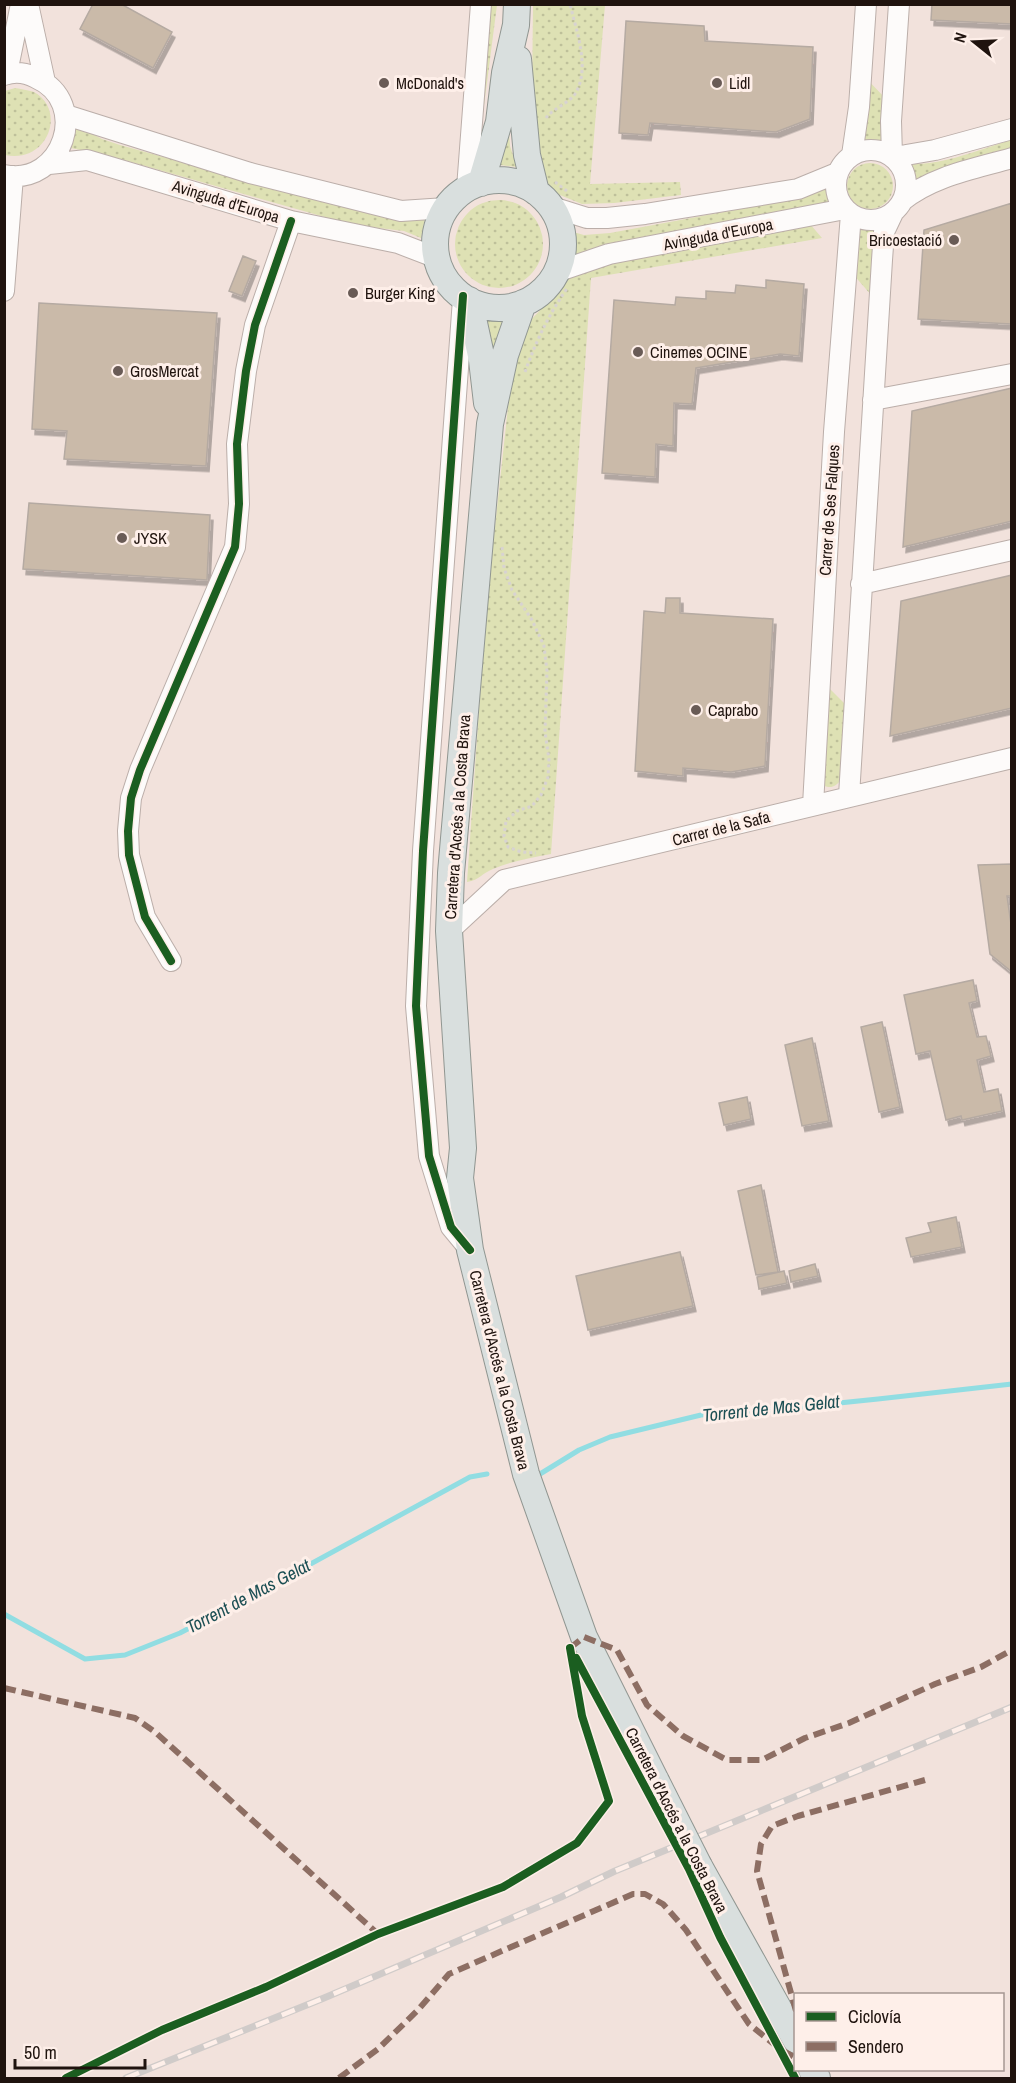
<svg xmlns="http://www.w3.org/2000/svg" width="1016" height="2083" font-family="'Archivo Narrow',sans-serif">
	<defs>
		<pattern id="grass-dots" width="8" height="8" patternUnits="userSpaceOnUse" patternTransform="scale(1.5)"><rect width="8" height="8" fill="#dee1b4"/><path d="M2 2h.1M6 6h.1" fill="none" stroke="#bec09a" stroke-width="1.8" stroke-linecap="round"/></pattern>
		<filter id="shadow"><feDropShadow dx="3" dy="5.5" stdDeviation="0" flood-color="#0004"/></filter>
	</defs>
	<rect width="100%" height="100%" fill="#f2e2dc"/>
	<path fill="url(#grass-dots)" d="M488 5H497L478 152Z
		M533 5H605L590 184 680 182 681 195 614 203 582 204 555 193 542 177 532 94Z
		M865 77 885 98V144L872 140 858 141Z
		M15 88C21 89 28 90 34 92 67 110 48 164 5 155V91Z
		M507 106 510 146 517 167 500 165 504 153Z
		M77 126 102 139 120 145 370 214 409 219 425 218 421 238 404 231 353 225 117 158 71 148Z
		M1011 140V152L910 187 906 164C941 166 978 150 1011 140Z
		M847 186a23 23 0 1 1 46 0a23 23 0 1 1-46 0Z
		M827 187 832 205 574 261 575 245 573 232 584 235 610 233 799 198Z
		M455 244a44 44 0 1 1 88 0a44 44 0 1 1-88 0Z
		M856 221 866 223 878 221 879 222 872 296 852 273Z
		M810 224 822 238 591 278 551 854C531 858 511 861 493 869 482 873 480 880 467 882L486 609 514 352 524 327 550 300 568 274 580 268Z
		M481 319 502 321 494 357Z
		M825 684 845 704 841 780C835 787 831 789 822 785Z"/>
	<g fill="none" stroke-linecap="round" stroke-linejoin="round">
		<path stroke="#91dde2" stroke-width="5" d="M540 1474 579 1450 610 1437 701 1415 751 1412 878 1399 1012 1384
			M4 1614 85 1659 125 1655 180 1633 283 1579 470 1477 487 1474"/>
	</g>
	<path fill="#cabaa9" stroke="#b5aaa2" stroke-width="1.5" filter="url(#shadow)" d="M93 4H121L172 32 153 68 80 29Z
		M932 4H1012V24L931 20Z
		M626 21 704 26 705 41 813 47 810 119 776 132 650 123 648 135 619 133Z
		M1012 203 1011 324 918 319 924 230Z
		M243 256 256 261 242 296 229 291Z
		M766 280 804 284 799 356 780 354 696 368 692 404 674 403 673 446 656 444 655 477 602 473 614 300 675 305 676 297 706 299V291L735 293 736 285 766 288Z
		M39 303 217 313 206 466 64 459 67 431 32 429Z
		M1012 388V521L903 547 912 411Z
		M29 503 210 515 207 580 23 569Z
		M1012 575V708L890 736 901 601Z
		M666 598H680V613L773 619 765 766 731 772 683 768V776L635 771 644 611 665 613Z
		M1012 864V896H1007L1012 931V972L990 954 978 865Z
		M973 980 977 1001 969 1003 977 1037 986 1036 991 1056 977 1060 984 1092 998 1089 1002 1111 962 1120 961 1116 946 1120 930 1051 916 1054 904 995Z
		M882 1022 900 1107 879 1112 861 1027Z
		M812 1038 829 1121 802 1126 785 1045Z
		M747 1097 751 1119 724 1125 719 1103Z
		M761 1185 778 1272 756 1275 738 1191Z
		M956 1217 962 1247 911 1257 906 1238 931 1232 928 1223Z
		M680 1252 693 1306 588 1330 576 1276Z
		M815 1264 818 1276 791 1282 789 1271Z
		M784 1271 787 1283 759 1289 757 1277Z"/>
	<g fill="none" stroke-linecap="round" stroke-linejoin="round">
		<g stroke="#bbaea9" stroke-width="22">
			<path id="minor" d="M28 4 45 82
				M7 73 21 4
				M4 75C15 71 27 73 36 78 91 102 63 187 4 175
				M66 115 250 173 401 211 446 208
				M836 185a35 35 0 1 1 70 0a35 35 0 1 1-70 0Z
				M852 155 859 107 866 4
				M892 156 891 121 899 4
				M895 159 906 155 935 150 1012 129
				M49 164 87 160 291 221 398 243 437 258
				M467 188 481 4
				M902 201C933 176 974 169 1012 158
				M552 207 587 218H607L645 214 798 189 837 173
				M556 272 609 254 845 209
				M4 291 13 176
				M463 299 423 851 416 1006 429 1156 451 1227 470 1250
				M873 400 1012 374
				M861 584 1012 550
				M849 796 882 260 884 232 893 213
				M813 805 834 432 851 214
				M449 931 504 880 1012 758
				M171 961 145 917 129 855 128 831 131 798 140 770 235 547 239 504 237 444 246 371 255 325 291 221"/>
		</g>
		<g stroke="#909691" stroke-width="28">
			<path id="major" d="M518 59 527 155 536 192
				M435 244a64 64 0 1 1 128 0a64 64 0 1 1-128 0Z
				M481 183 499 122 505 73 516 25 517 4
				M469 300 482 360 487 403
				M523 303 505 355 490 424 451 873 449 931 463 1148 460 1178 470 1250 526 1474 584 1637 656 1781
				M699 1866 796 2040
				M812 2070 817 2078"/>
		</g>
		<path stroke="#d8d3d1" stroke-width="3" stroke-dasharray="3 3" stroke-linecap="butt" d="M546 118C553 108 568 104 575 94 591 69 576 30 570 4
			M555 182 567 191
			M525 372C536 341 549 314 568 287
			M502 547 504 568 512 590 532 620 544 646 547 671 545 732 549 759 548 777 541 795 532 806 517 811 506 821 504 836 508 847 521 852 536 853"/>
		<use href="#minor" stroke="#fdfbfa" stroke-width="20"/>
		<use href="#major" stroke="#d9dfde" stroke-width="26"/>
		<g stroke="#d0cbc9" stroke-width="7">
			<path id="rail" d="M126 2078 324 1998 561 1897 615 1871 1012 1707"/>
		</g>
		<use href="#rail" stroke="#feefe9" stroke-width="4.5" stroke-dasharray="14" stroke-linecap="butt"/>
		<g stroke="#909691" stroke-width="28" stroke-linecap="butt">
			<path id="major-bridge" d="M656 1781 699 1866"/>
		</g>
		<use href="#major-bridge" stroke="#d9dfde" stroke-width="26"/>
		<path stroke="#8d6e63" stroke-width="6" stroke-dasharray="12 6" stroke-linecap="butt" d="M570 1648 584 1637 617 1650 647 1705 683 1736 727 1760H762L805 1738 849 1723 935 1684 981 1667 1012 1650
			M4 1688 135 1718 155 1732 378 1934
			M796 2011 757 1871 761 1844 772 1826 798 1816 925 1780
			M339 2078 378 2049 418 2010 449 1974 633 1894H645L663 1904 686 1930 749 2024 780 2049 796 2058"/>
		<g stroke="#feefe9" stroke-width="11">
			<path id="cycleway" d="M463 296 423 851 416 1006 429 1156 451 1227 470 1250
				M171 961 145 917 129 855 128 831 131 798 140 770 235 547 239 504 237 444 246 371 255 325 291 221
				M576 1658 689 1869 720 1937 795 2078
				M66 2078 162 2030 266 1987 378 1934 503 1887 577 1843 609 1801 582 1716 570 1648"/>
		</g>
		<use href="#cycleway" stroke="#1b5e20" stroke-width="8"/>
	</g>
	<g fill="#695b56" stroke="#feefe9" stroke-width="2">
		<circle cx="384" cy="83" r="6"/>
		<circle cx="717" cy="83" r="6"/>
		<circle cx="954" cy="240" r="6"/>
		<circle cx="353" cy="293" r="6"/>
		<circle cx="638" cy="352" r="6"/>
		<circle cx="118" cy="371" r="6"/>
		<circle cx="122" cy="538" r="6"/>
		<circle cx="696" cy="710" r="6"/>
	</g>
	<g text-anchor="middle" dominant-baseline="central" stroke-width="6" stroke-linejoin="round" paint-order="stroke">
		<g font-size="16" fill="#1f130e" stroke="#feefe9" text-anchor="start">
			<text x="396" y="83">McDonald's</text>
			<text x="729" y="83">Lidl</text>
			<text x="942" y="240" text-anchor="end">Bricoestació</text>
			<text x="365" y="293">Burger King</text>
			<text x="650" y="352">Cinemes OCINE</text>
			<text x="130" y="371">GrosMercat</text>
			<text x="134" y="538">JYSK</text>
			<text x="708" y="710">Caprabo</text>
		</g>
		<g font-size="16" fill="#1f130e" stroke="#feefe9">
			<text transform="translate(226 201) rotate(17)">Avinguda d'Europa</text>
			<text transform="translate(718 234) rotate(-11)">Avinguda d'Europa</text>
			<text transform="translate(829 510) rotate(-86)">Carrer de Ses Falques</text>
			<text transform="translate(457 817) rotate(-86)">Carretera d'Accés a la Costa Brava</text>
			<text transform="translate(721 828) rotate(-14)">Carrer de la Safa</text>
			<text transform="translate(500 1370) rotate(76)">Carretera d'Accés a la Costa Brava</text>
			<text transform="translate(677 1820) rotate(63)">Carretera d'Accés a la Costa Brava</text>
		</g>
		<g font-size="18" font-style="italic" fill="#1c4f54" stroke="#feefe9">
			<text transform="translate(771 1408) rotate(-6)">Torrent de Mas Gelat</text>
			<text transform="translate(248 1596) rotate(-28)">Torrent de Mas Gelat</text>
		</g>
	</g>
	<rect width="1016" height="2083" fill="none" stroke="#1f130e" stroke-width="12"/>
	<rect x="794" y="1993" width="210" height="78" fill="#feefe9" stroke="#a59791" stroke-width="1.5"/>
	<rect x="806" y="2012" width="30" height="9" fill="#1b5e20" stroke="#a59791" stroke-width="1.5"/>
	<text x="848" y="2023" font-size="18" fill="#1f130e">Ciclovía</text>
	<rect x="806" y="2042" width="30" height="9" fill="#8d6e63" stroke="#a59791" stroke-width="1.5"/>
	<text x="848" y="2053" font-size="18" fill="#1f130e">Sendero</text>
	<g transform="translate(974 42) rotate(288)" stroke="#feefe9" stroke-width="4.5" paint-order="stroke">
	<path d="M0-4.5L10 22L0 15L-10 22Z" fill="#1f130e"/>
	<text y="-9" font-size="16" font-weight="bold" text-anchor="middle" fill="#1f130e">N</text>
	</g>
	<path d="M15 2059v9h130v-9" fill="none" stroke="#1f130e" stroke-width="3"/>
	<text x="24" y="2059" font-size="18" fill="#1f130e" stroke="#feefe9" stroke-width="4.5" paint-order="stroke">50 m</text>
</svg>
